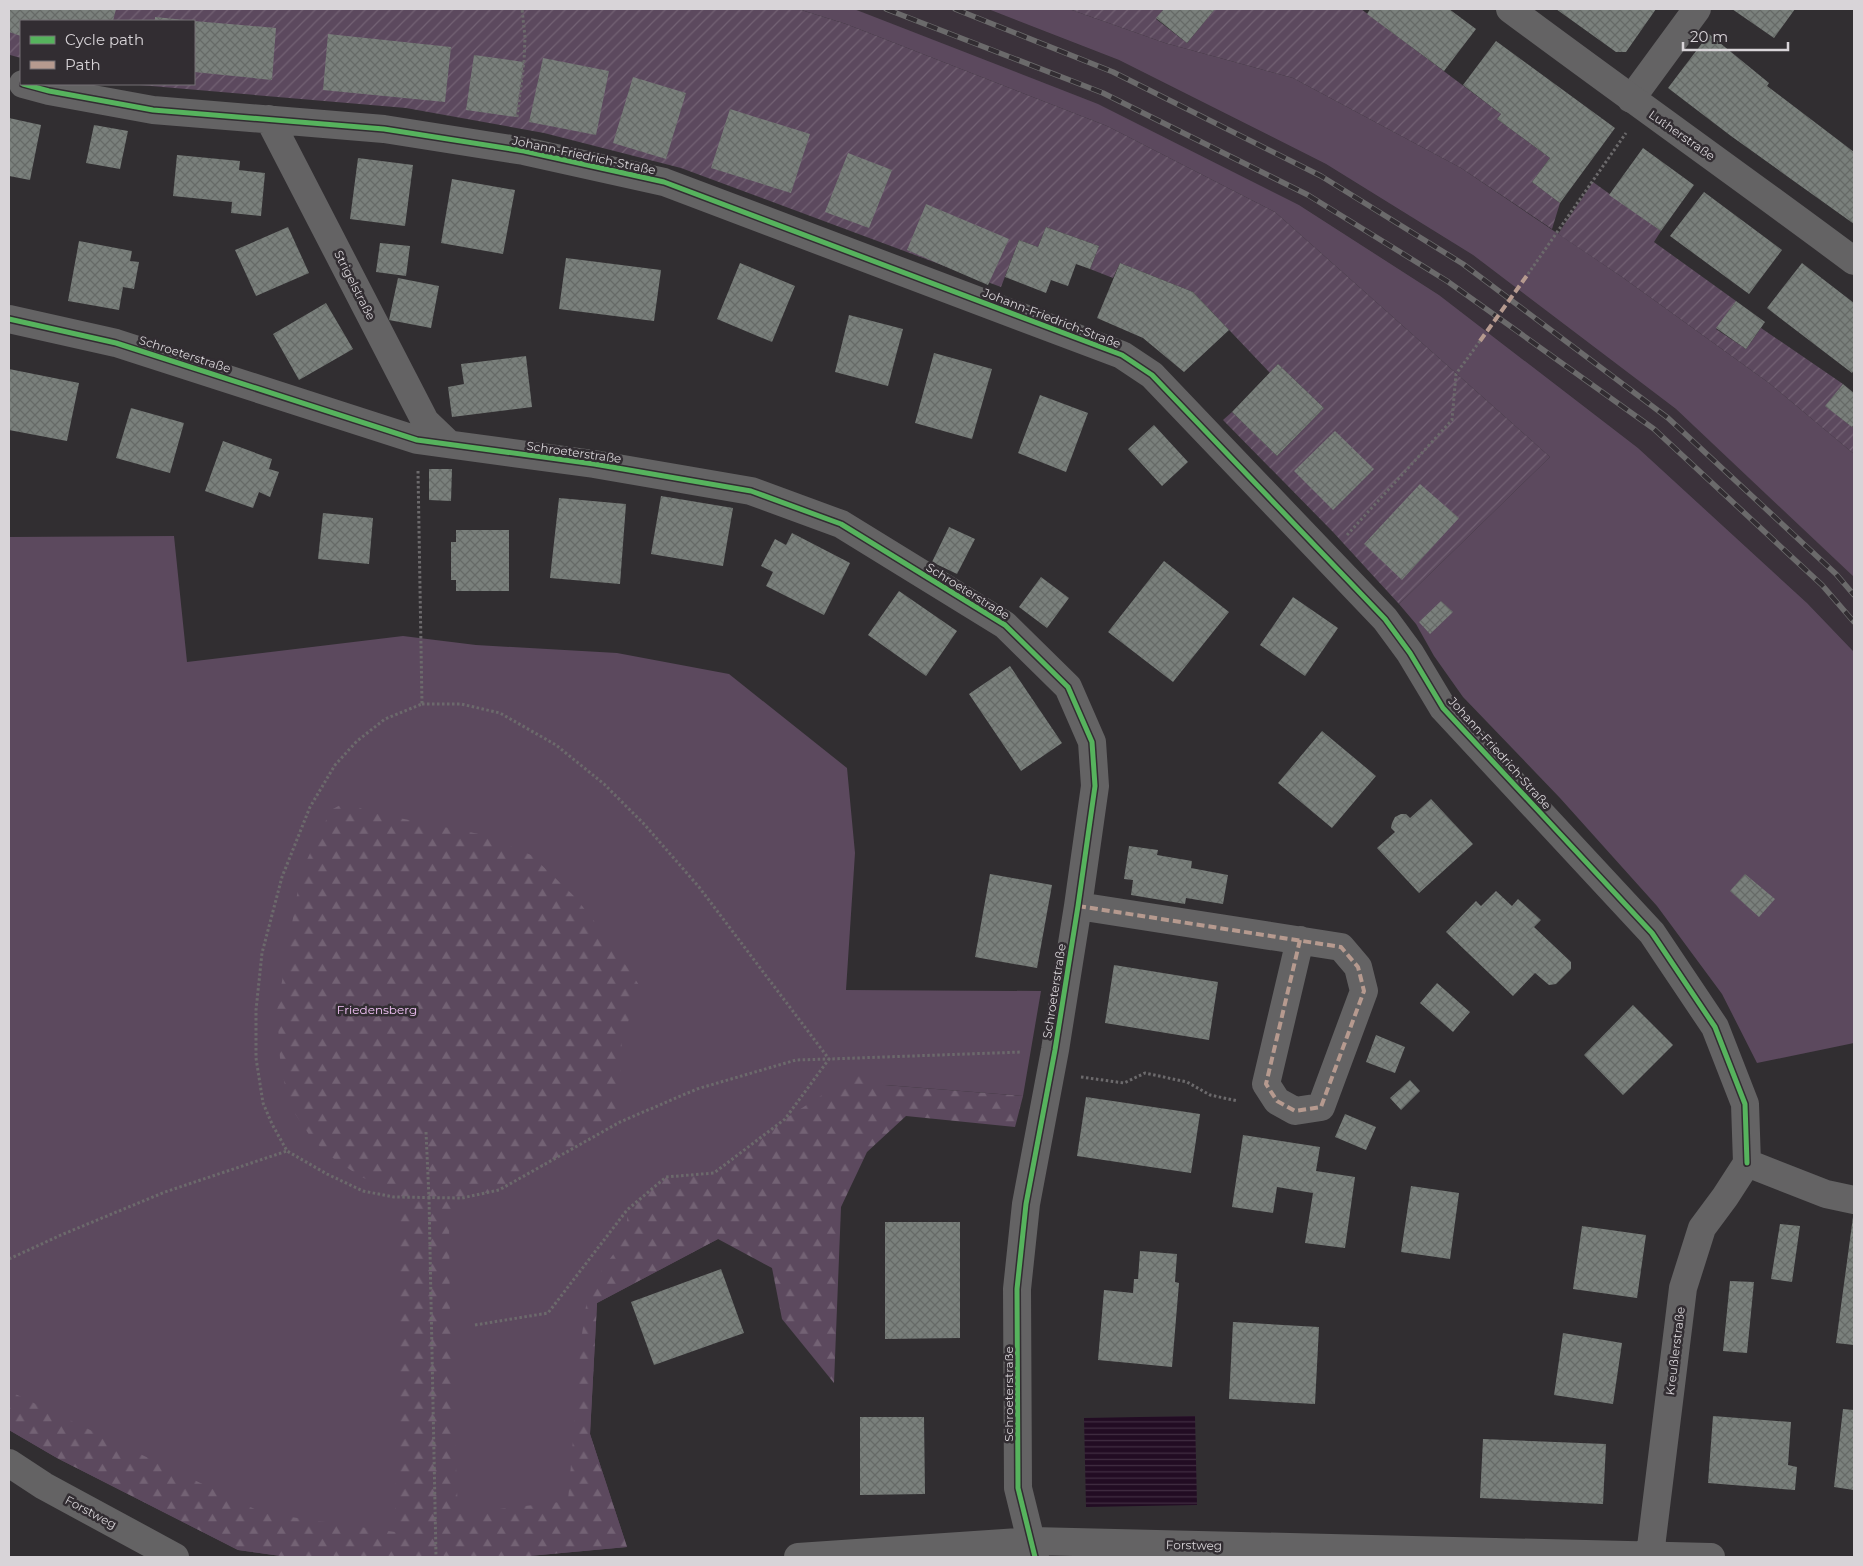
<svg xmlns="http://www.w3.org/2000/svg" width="1863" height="1566" font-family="Montserrat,sans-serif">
	<defs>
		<pattern id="forest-firs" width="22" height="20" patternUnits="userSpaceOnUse" patternTransform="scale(1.25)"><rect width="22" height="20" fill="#5c495e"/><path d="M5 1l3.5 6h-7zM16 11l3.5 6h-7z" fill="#736274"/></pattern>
		<pattern id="garden-furrows" width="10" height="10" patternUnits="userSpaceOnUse" patternTransform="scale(1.25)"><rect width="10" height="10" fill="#5c495e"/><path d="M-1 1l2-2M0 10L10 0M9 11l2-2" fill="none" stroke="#736274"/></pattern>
		<pattern id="water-rules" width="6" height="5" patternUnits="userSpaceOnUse" patternTransform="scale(1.25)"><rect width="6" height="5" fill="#220c23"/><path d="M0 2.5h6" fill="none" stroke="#412e42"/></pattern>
		<pattern id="building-cross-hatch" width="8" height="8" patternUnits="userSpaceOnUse" patternTransform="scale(1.25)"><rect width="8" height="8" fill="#7a807c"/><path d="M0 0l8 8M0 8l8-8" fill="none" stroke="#666a67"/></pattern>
	</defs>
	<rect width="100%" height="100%" fill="#312e31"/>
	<path fill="#3b323b" d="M854 9H988L1119 60 1326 164 1473 255 1676 409 1846 567 1854 577V652L1807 603 1638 448 1439 295 1299 205Z"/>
	<path fill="#5c495e" d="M798 9H854L1098 104 1299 205 1439 295 1638 448 1807 603 1854 652V1043L1757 1063 1722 994 1657 906 1560 798 1463 697 1434 656 1416 624 1399 604 1550 457 1275 212 1107 126 846 24Z
		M988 9H1069L1165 43 1293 78 1461 168 1622 277 1769 383 1854 454V577L1676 409 1473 255 1326 164 1119 60Z
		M174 536 187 662 403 636 476 645 617 653 729 674 847 768 855 853 846 990 1041 991 1023 1096 885 1085 718 1239 597 1303 590 1434 627 1547 518 1557H288L238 1550 57 1458 9 1430V537Z"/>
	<path fill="url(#forest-firs)" d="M346 802 369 812 484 835 531 855 575 897 609 940 641 988 622 1038 620 1083V1122L499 1190 462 1198 449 1213 450 1315 458 1514 568 1501 581 1341 588 1292 606 1264 627 1236V1210L666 1177 714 1173 785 1119 856 1073 885 1085 1023 1096 1015 1127 906 1116 867 1152 841 1207 834 1383 782 1319 772 1268 718 1239 597 1303 590 1434 627 1547 518 1557H288L238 1550 57 1458 9 1430V1391L263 1513 395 1532 401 1185 385 1186 361 1177 330 1156 312 1139 288 1103 280 1058 277 1010 301 872 331 810Z"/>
	<path fill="url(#garden-furrows)" d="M9 9H798L846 24 1107 126 1275 212 1550 457 1399 604 1333 532 1223 420 1232 412 1277 456 1324 408 1278 364 1270 373 1193 292 1120 263 1113 278 1090 269 1099 246 1046 227 1038 247 1019 240 1001 287 681 168 544 133 406 108 128 84H194V21H21V58L10 55Z
		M1069 9H1164L1156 19 1187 43 1215 9H1361L1501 114 1497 119 1550 158 1532 182 1560 203 1552 229 1461 168 1293 78 1165 43Z
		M1593 182 1661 231 1654 242 1736 301 1716 329 1746 349 1761 328 1843 384 1826 406 1852 427 1854 424V454L1769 383 1622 277 1558 234Z"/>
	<path fill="url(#water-rules)" d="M1195 1416 1197 1505 1086 1507 1084 1418Z"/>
	<path fill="url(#building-cross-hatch)" d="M9 9H116L113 21H21V36L9 32Z
		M1164 9H1215L1187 43 1156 18Z
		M1370 9H1449L1476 29 1444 71 1367 14Z
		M1556 9H1656L1626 52H1616Z
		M1732 9H1795L1774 38Z
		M155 17 185 20V21H155Z
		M194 21 276 28 272 80 194 72Z
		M328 34 451 47 445 102 323 90Z
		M1709 34 1769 83 1767 86 1854 152V224L1731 136 1668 88Z
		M1496 41 1615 128 1560 203 1532 182 1550 158 1497 119 1501 114 1463 85Z
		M474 55 524 62 516 117 466 110Z
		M543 58 609 71 596 135 529 122Z
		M633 77 686 93 666 159 613 143Z
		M730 109 810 134 791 193 711 168Z
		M9 118 41 125 30 180 9 176Z
		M94 125 128 131 120 169 86 163Z
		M1643 148 1694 185 1661 231 1609 195Z
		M848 153 892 170 869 228 825 212Z
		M177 155 240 161 239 170 265 173 261 216 231 213 232 202 173 196Z
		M358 158 413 165 405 226 350 219Z
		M452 179 515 190 503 254 441 243Z
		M1704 192 1782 250 1749 294 1670 236Z
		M926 204 1009 239 988 285 907 250Z
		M288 227 309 273 256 296 235 250Z
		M1046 227 1099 246 1090 269 1076 264 1068 286 1051 280 1046 293 1005 277 1019 240 1038 247Z
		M79 241 132 251 130 261 139 262 134 289 123 287 119 310 68 301Z
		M380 243 410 246 406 276 376 272Z
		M566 258 661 270 654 321 559 309Z
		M740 263 795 286 772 342 717 319Z
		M1120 263 1193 292 1229 330 1184 372 1143 338 1097 318Z
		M1802 263 1854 303V370L1852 373 1767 308Z
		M398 278 439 286 431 328 389 320Z
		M1736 301 1765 322 1746 349 1716 328Z
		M326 303 353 349 299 380 273 334Z
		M849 315 903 329 888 386 835 372Z
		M934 353 992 369 972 439 915 423Z
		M526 356 532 407 452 417 448 387 464 384 461 364Z
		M1278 364 1324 408 1277 456 1232 412Z
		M9 369 79 383 67 441 9 430Z
		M1843 384 1854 393V424L1852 427 1825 406Z
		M1040 395 1088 413 1066 472 1018 453Z
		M131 408 184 423 170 473 116 458Z
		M1154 425 1188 462 1162 486 1128 449Z
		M1335 431 1374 469 1333 510 1294 471Z
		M223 441 272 459 269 469 279 472 270 497 259 492 253 508 205 491Z
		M429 469H452L451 501 429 500Z
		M1420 484 1459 518 1402 580 1364 544Z
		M661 496 733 508 723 566 651 554Z
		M559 498 626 504 620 584 550 578Z
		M323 513 373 518 369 564 318 559Z
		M949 527 975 539 957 574 932 562Z
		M456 530H509V591H456V580H451V542H456Z
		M792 533 850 563 824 615 766 586 773 572 761 566 775 539 786 545Z
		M1164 561 1229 612 1173 682 1108 632Z
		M1041 577 1069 598 1047 628 1019 607Z
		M899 591 957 631 926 676 868 635Z
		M1293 597 1338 628 1305 676 1260 645Z
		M1441 601 1453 612 1430 634 1419 622Z
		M1010 666 1062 743 1021 771 969 694Z
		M1322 731 1376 776 1332 828 1278 783Z
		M1431 799 1473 844 1419 893 1377 848 1395 832 1391 828 1392 823 1395 817 1401 814H1406L1410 818Z
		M1129 846 1158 850 1157 855 1192 861 1191 868 1228 875 1223 904 1186 898 1185 904 1131 895 1133 880 1124 879Z
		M990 874 1052 885 1037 968 975 957Z
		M1745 874 1775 899 1759 917 1730 891Z
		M1496 891 1512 906 1518 899 1541 920 1534 927 1571 962V969L1556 984 1549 985 1535 973 1513 996 1446 932 1476 901 1481 906Z
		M1114 965 1218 982 1209 1040 1105 1023Z
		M1437 983 1470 1012 1453 1032 1420 1003Z
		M1633 1005 1673 1045 1623 1095 1584 1055Z
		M1376 1035 1405 1047 1395 1073 1366 1062Z
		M1410 1080 1420 1091 1401 1110 1390 1098Z
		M1086 1097 1200 1114 1191 1173 1077 1156Z
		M1345 1114 1376 1127 1366 1150 1335 1137Z
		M1243 1135 1320 1147 1316 1171 1355 1177 1345 1248 1305 1243 1313 1193 1277 1187 1273 1213 1232 1207Z
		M1411 1186 1459 1193 1450 1259 1401 1252Z
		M1853 1217H1854V1345L1836 1343Z
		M885 1222H960V1338L885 1339Z
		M1780 1224 1800 1226 1792 1282 1771 1279Z
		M1582 1226 1646 1235 1637 1298 1573 1289Z
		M1140 1251 1177 1254 1175 1282 1179 1283 1172 1367 1098 1360 1104 1290 1133 1293 1134 1279H1138Z
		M721 1269 744 1333 654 1365 631 1302Z
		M1730 1281 1754 1282 1747 1353 1723 1351Z
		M1233 1322 1319 1327 1315 1404 1229 1399Z
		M1563 1333 1622 1343 1613 1404 1554 1395Z
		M1843 1409 1854 1410V1490L1834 1487Z
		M1713 1416 1791 1422 1788 1465 1797 1467 1795 1490 1708 1483Z
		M860 1417H924L925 1494 860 1495Z
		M1483 1439 1606 1444 1603 1504 1480 1498Z"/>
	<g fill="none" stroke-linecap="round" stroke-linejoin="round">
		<path stroke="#6c6a6c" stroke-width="3" stroke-dasharray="2.5 2.5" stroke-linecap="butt" d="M517 117 524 62 525 37 522 9
			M1528 274 1626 133
			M418 471 422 704
			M1347 535 1452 420 1456 374 1480 341
			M422 704H461L500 713 556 745 604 784 644 824 699 887 829 1059 796 1060 697 1089 620 1122 499 1190 462 1198 394 1197 363 1191 327 1174 287 1151 272 1124 263 1103 256 1058V1010L262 953 282 877 310 807 335 765 357 741 385 719Z
			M1081 1077 1124 1083 1145 1073 1187 1082 1210 1095 1238 1101
			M426 1132 429 1198 436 1557
			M9 1259 61 1235 165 1192 287 1151
			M475 1325 548 1313 627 1210 666 1177 714 1173 785 1119 829 1059 1022 1052"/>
		<path stroke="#646364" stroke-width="28" d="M23 84 49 91 153 110 384 129 524 151 664 182 1122 355 1152 375 1385 619 1410 653 1443 708 1652 933 1715 1027 1745 1104 1747 1163
			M1631 99 1697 9
			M269 119 425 421 449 444
			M9 319 116 343 417 440 594 464 751 491 841 524 1005 625 1068 687 1092 742 1095 786 1078 906 1055 1050 1026 1204 1017 1289 1018 1488 1035 1557
			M1078 906 1341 947 1358 967 1364 991 1321 1107 1295 1111 1277 1101 1266 1084 1300 940
			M1747 1163 1826 1194 1854 1200
			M9 1463 44 1486 175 1557
			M1650 1555 1683 1288 1702 1228 1725 1197 1747 1163
			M798 1557 1032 1541 1711 1557"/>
		<path stroke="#646364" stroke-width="28" d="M1510 9C1624 94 1740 176 1854 261"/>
		<g stroke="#6b6a6b" stroke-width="5.5">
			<path id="rail" d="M886 9 1103 93 1308 195 1447 281 1654 429 1822 585 1854 622
				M955 9 1113 72 1321 176 1463 264 1668 418 1836 574 1854 595"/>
		</g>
		<use href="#rail" stroke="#322d32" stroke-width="4" stroke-dasharray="11" stroke-linecap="butt"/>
		<path stroke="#b69a8f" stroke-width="4" stroke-dasharray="8 4" stroke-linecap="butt" d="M1480 341 1528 274
			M1078 906 1341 947 1358 967 1364 991 1321 1107 1295 1111 1277 1101 1266 1084 1300 940"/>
		<g stroke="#322d32" stroke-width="8">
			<path id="cycleway" d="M23 84 49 91 153 110 384 129 524 151 664 182 1122 355 1152 375 1385 619 1410 653 1443 708 1652 933 1715 1027 1745 1104 1747 1163
				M9 319 116 343 417 440 594 464 751 491 841 524 1005 625 1068 687 1092 742 1095 786 1078 906 1055 1050 1026 1204 1017 1289 1018 1488 1035 1557"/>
		</g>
		<use href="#cycleway" stroke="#56b35d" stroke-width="5"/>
	</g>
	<g text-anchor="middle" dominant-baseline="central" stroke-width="5" stroke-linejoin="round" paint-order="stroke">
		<g font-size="12" fill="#d8d4d8" stroke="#322d32">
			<text transform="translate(1682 135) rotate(35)">Lutherstraße</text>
			<text transform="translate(584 155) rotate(12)">Johann-Friedrich-Straße</text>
			<text transform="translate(355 285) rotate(63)">Strigelstraße</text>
			<text transform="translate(1052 318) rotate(21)">Johann-Friedrich-Straße</text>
			<text transform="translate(185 354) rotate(18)">Schroeterstraße</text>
			<text transform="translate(574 452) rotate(8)">Schroeterstraße</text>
			<text transform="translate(968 591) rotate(32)">Schroeterstraße</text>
			<text transform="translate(1500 753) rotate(48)">Johann-Friedrich-Straße</text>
			<text transform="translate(1054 991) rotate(-81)">Schroeterstraße</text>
			<text transform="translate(1675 1351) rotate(-83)">Kreußlerstraße</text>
			<text transform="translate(1008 1394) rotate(-90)">Schroeterstraße</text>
			<text transform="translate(91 1512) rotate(28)">Forstweg</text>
			<text transform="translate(1194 1545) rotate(1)">Forstweg</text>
		</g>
		<g font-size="12" fill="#f3c3f7" stroke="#322d32">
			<text x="377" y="1009">Friedensberg</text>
		</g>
	</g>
	<rect width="1863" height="1566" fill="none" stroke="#d8d4d8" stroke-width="20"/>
	<rect x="20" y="20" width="175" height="65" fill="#322d32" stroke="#747074"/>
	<rect x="30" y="36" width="25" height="8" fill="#56b35d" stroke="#747074"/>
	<text x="65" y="45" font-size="15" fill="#d8d4d8">Cycle path</text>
	<rect x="30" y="61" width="25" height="8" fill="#b69a8f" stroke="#747074"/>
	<text x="65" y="70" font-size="15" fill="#d8d4d8">Path</text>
	<path d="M1683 42v8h105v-8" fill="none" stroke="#d8d4d8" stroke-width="2.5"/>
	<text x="1690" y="42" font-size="15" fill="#d8d4d8" stroke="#322d32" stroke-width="4" paint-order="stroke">20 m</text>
</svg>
